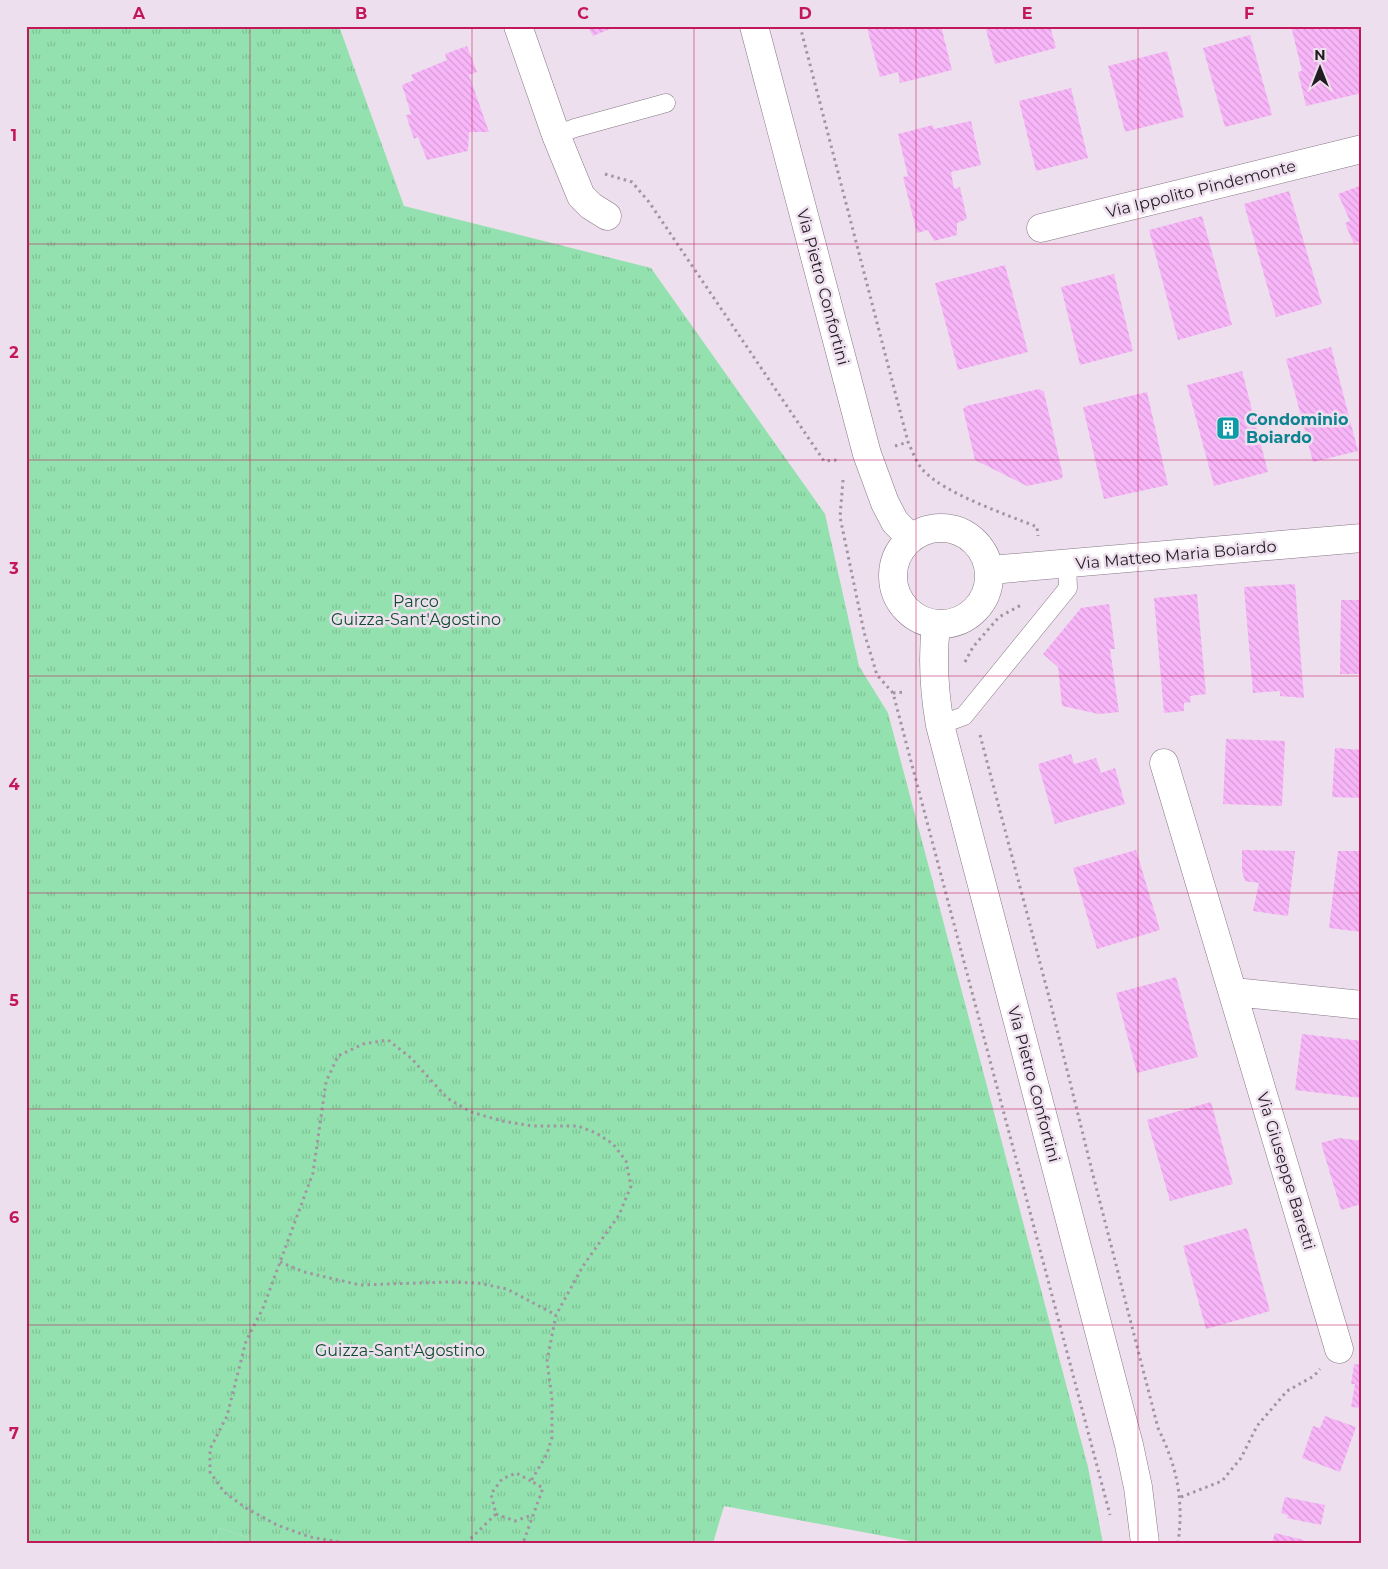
<svg xmlns="http://www.w3.org/2000/svg" width="1388" height="1569" font-family="Montserrat,sans-serif">
	<defs>
		<pattern id="grass-tufts" width="24" height="20" patternUnits="userSpaceOnUse" patternTransform="scale(1.25)"><rect width="24" height="20" fill="#93e1ae"/><path d="M3 7l-1-3M5 7V3M7 7l1-3M15 17l-1-3M17 17v-4M19 17l1-3" fill="none" stroke="#7ec195"/></pattern>
		<pattern id="building-back-hatch" width="6" height="6" patternUnits="userSpaceOnUse" patternTransform="scale(1.25)"><rect width="6" height="6" fill="#f8b6f9"/><path d="M-1 5l2 2M0 0l6 6M5-1l2 2" fill="none" stroke="#d49cd5"/></pattern>
	</defs>
	<rect width="100%" height="100%" fill="#eedfee"/>
	<path fill="url(#grass-tufts)" d="M26 26H339L404 206 651 268 825 514 859 666 888 713 1088 1467 1103 1543H921L724 1506 713 1543H262L220 1528 214 1543H26Z"/>
	<path fill="#93e1ae" d="M220 1528 262 1543H214Z"/>
	<path fill="url(#building-back-hatch)" d="M587 26H617L593 36Z
		M874 26H941L952 70 900 83 898 72 880 77 867 28Z
		M985 26H1050L1056 48 995 64Z
		M1291 26H1362V93L1306 106 1298 72 1302 71Z
		M1250 35 1272 115 1225 127 1203 48Z
		M467 46 477 72 469 75 489 132H469L468 151 427 160 418 137 414 139 406 115 411 114 402 85 414 80 411 75 447 60 445 54Z
		M1167 51 1184 117 1125 132 1108 66Z
		M1071 88 1088 158 1036 171 1019 101Z
		M971 121 981 165 951 172 954 189 960 187 967 219 957 223V235L934 241 928 230 917 233 903 177 908 176 898 134 933 125 934 129Z
		M1362 185V240L1354 244 1345 223 1350 221 1338 194Z
		M1289 191 1322 304 1276 317 1244 204Z
		M1202 216 1232 325 1178 340 1149 230Z
		M1005 265 1028 352 958 370 935 283Z
		M1114 274 1133 351 1080 365 1061 287Z
		M1331 347 1358 451 1313 462 1286 359Z
		M1242 371 1268 472 1214 486 1187 385Z
		M1039 389 1044 392 1063 476 1061 479 1027 486 975 460 963 409 966 406Z
		M1147 392 1168 485 1104 499 1083 407Z
		M1295 584 1304 698 1280 696V691L1253 693 1244 587Z
		M1197 594 1206 694 1190 696 1191 702 1184 703V711L1164 713 1154 598Z
		M1341 600H1362V674H1340Z
		M1109 604 1115 649H1110L1119 712 1099 714 1062 706 1058 667 1043 654 1081 608Z
		M1226 739 1285 741 1282 806 1223 804Z
		M1335 748 1362 750V798L1332 797Z
		M1071 754 1074 764 1096 758 1101 773 1115 768 1125 804 1055 824 1038 764Z
		M1136 850 1160 930 1097 949 1073 868Z
		M1242 850 1295 851 1288 916 1253 911 1259 883 1245 881 1242 871Z
		M1338 851H1362V932L1329 928Z
		M1176 977 1198 1057 1137 1073 1116 993Z
		M1302 1034 1362 1041V1098L1295 1090Z
		M1211 1102 1233 1184 1170 1201 1147 1120Z
		M1339 1138 1362 1141V1204L1341 1210 1321 1143Z
		M1247 1228 1270 1311 1206 1329 1183 1246Z
		M1354 1364 1362 1365V1408L1351 1407 1355 1384H1351Z
		M1325 1416 1356 1427 1340 1472 1302 1458 1313 1426 1320 1428Z
		M1285 1497 1325 1505 1321 1525 1287 1518 1288 1515 1281 1513Z
		M1275 1533 1304 1540 1303 1543H1272Z"/>
	<g fill="none" stroke-linecap="round" stroke-linejoin="round">
		<g stroke="#867885" stroke-width="19">
			<path id="service" d="M556 135 575 128 666 103
				M940 725 964 716 1068 588 1067 564"/>
		</g>
		<g stroke="#867885" stroke-width="29">
			<path id="minor" d="M518 26 556 135 581 196 591 206 607 216
				M1041 228 1362 149
				M990 570 1362 538
				M1164 763 1339 1349
				M1234 992 1362 1005"/>
		</g>
		<g stroke="#867885" stroke-width="29">
			<path id="secondary" d="M754 26 867 454 885 503 895 522 911 538
				M893 576a48 48 0 1 1 96 0a48 48 0 1 1-96 0Z
				M936 625C932 660 934 691 940 725L1129 1445 1138 1487 1145 1543"/>
		</g>
		<path stroke="#a195a1" stroke-width="3" stroke-dasharray="2.5 4" stroke-linecap="butt" d="M800 26 908 442C912 450 916 462 922 469 944 494 1006 514 1037 527L1038 536
			M605 174 632 182 649 202 824 461 838 460
			M895 446 908 442
			M843 480 840 517 864 632 877 675 893 693 1110 1515
			M965 662 973 647 999 617 1023 604
			M893 693 906 692
			M980 735 1049 997 1093 1175 1158 1428C1177 1467 1184 1499 1178 1543
			M280 1262 304 1272 360 1285 447 1282 478 1283 507 1289 556 1315
			M1181 1497 1222 1481 1241 1458 1257 1426 1287 1391 1314 1376 1320 1369
			M496 1514 515 1521 532 1515
			M345 1543 310 1537 277 1525 246 1508 224 1492 210 1472V1449L227 1416 246 1341 263 1308 313 1173 326 1082 338 1056 363 1044 388 1040 411 1058 447 1098 471 1112 502 1121 532 1126H578L596 1133 613 1144 626 1161 631 1186 619 1215 583 1266 556 1315 547 1361 552 1399V1437L547 1454 531 1481 543 1488 523 1543
			M466 1543 496 1514 491 1494 502 1479 516 1473 531 1481"/>
		<use href="#service" stroke="#fff" stroke-width="18"/>
		<use href="#minor" stroke="#fff" stroke-width="28"/>
		<use href="#secondary" stroke="#fff" stroke-width="28"/>
	</g>
	<path fill="none" stroke="#c2185b" stroke-width="1" stroke-opacity="0.55" d="M250 26V1543M472 26V1543M694 26V1543M916 26V1543M1138 26V1543M26 244H1362M26 460H1362M26 676H1362M26 893H1362M26 1109H1362M26 1325H1362"/>
	<defs>
		<g id="building-square" transform="scale(1.25)"><rect x="-9" y="-9" width="18" height="18" rx="4" fill="#0f9aa8" stroke="#eedfee"/><path d="M-4-6H4V6H1V3H-1V6H-4ZM-2.5-4.3h1.7v1.8h-1.7ZM.8-4.3h1.7v1.8H.8ZM-2.5-1h1.7V.8h-1.7ZM.8-1h1.7V.8H.8Z" fill="#fff"/></g>
	</defs>
	<g fill-rule="evenodd">
		<use href="#building-square" x="1228" y="428"/>
	</g>
	<g text-anchor="middle" dominant-baseline="central" stroke-width="5" stroke-linejoin="round" paint-order="stroke">
		<g font-size="16" fill="#221d22" stroke="#eedfee">
			<text transform="translate(1201 189) rotate(-14)">Via Ippolito Pindemonte</text>
			<text transform="translate(823 287) rotate(75)">Via Pietro Confortini</text>
			<text transform="translate(1176 555) rotate(-5)">Via Matteo Maria Boiardo</text>
			<text transform="translate(1034 1084) rotate(75)">Via Pietro Confortini</text>
			<text transform="translate(1286 1171) rotate(73)">Via Giuseppe Baretti</text>
		</g>
		<g font-size="16" font-weight="bold" fill="#0d838f" stroke="#eedfee" text-anchor="start">
			<text x="1246" y="419">Condominio<tspan x="1246" dy="18">Boiardo</tspan></text>
		</g>
		<g font-size="16" fill="#0c4f2c" stroke="#eedfee">
			<text x="416" y="601">Parco<tspan x="416" dy="18">Guizza-Sant'Agostino</tspan></text>
			<text x="400" y="1350">Guizza-Sant'Agostino</text>
		</g>
	</g>
	<rect width="1388" height="1569" fill="none" stroke="#eedfee" stroke-width="55"/>
	<g transform="translate(1320 68)" stroke="#eedfee" stroke-width="4" paint-order="stroke">
	<path d="M0-4L9 19L0 12L-9 19Z" fill="#221d22"/>
	<text y="-8" font-size="14" font-weight="bold" text-anchor="middle" fill="#221d22">N</text>
	</g>
	<rect x="28" y="28" width="1332" height="1514" fill="none" stroke="#c2185b" stroke-width="2"/>
	<g font-size="16" text-anchor="middle" font-weight="bold" fill="#c2185b">
		<text x="139" y="19">A</text>
		<text x="361" y="19">B</text>
		<text x="583" y="19">C</text>
		<text x="805" y="19">D</text>
		<text x="1027" y="19">E</text>
		<text x="1249" y="19">F</text>
		<text x="14" y="141">1</text>
		<text x="14" y="358">2</text>
		<text x="14" y="574">3</text>
		<text x="14" y="790">4</text>
		<text x="14" y="1006">5</text>
		<text x="14" y="1223">6</text>
		<text x="14" y="1439">7</text>
	</g>
</svg>
